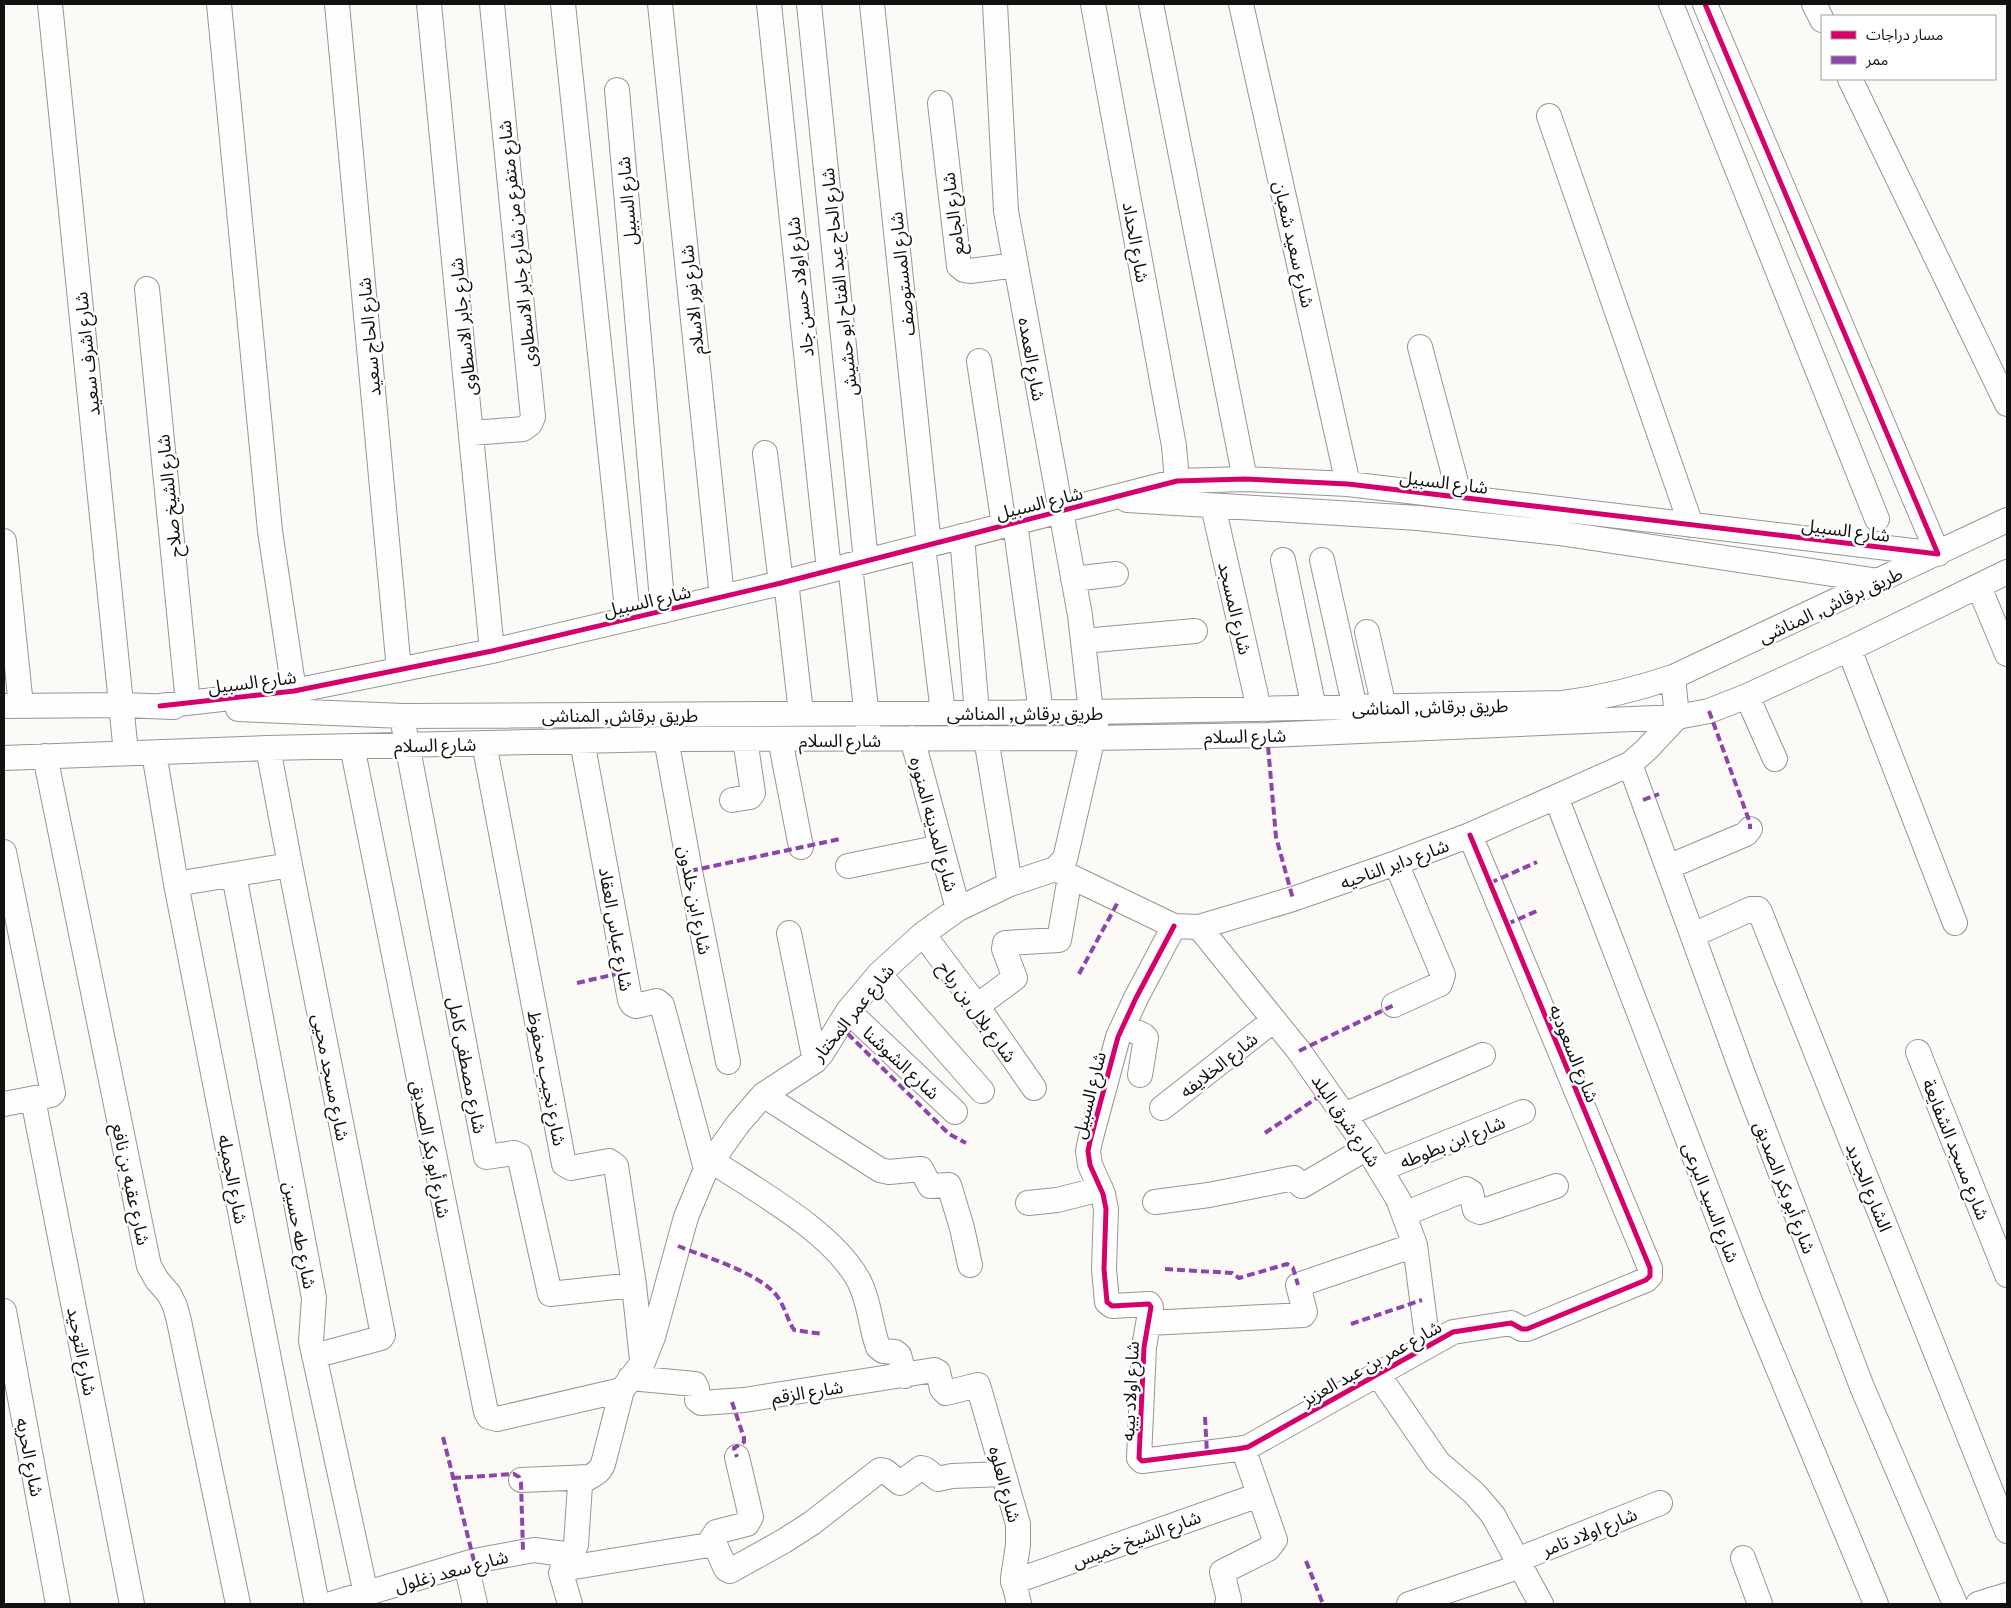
<svg xmlns="http://www.w3.org/2000/svg" width="2011" height="1608" font-family="Literata,'Noto Sans Arabic',serif">
	<rect width="100%" height="100%" fill="#fcfaf7"/>
	<g fill="none" stroke-linecap="round" stroke-linejoin="round">
		<g stroke="#979695" stroke-width="26">
			<path id="minor" d="M50 4 126 753
				M219 4 270 531 294 691
				M337 4 399 670
				M429 4 492 651
				M563 4 628 619
				M660 4 722 597
				M769 4 829 570
				M809 4 866 561
				M872 4 929 545
				M995 4 1006 211 1080 615 1091 712
				M1093 4 1174 446 1177 481
				M1151 4 1245 479
				M1241 4 1348 484
				M1671 4 1877 519
				M1814 4 1822 20
				M1850 79 2007 404
				M617 90 663 611
				M940 103 959 266 964 270 970 271 1016 265
				M1549 116 1691 525
				M147 289 188 703
				M1420 347 1460 497
				M979 361 1004 525
				M472 433 523 429 530 424 533 417 492 4
				M765 453 781 583
				M1127 500 1418 518 1559 533 1879 581
				M1213 506 1259 709
				M1015 523 1041 712
				M962 536 977 713
				M4 541 21 706
				M923 546 943 713
				M1283 560 1314 708
				M1322 560 1355 708
				M850 565 868 727
				M1073 579 1116 574
				M786 581 801 713
				M1979 587 2007 654
				M1367 632 1384 707
				M1083 641 1195 631
				M1849 649 1955 923
				M1747 696 1775 759
				M4 706 122 705 174 707
				M160 706 294 691 492 651 781 583 1177 481 1245 479 1348 484 1938 554 1705 4
				M238 709 403 716 1091 712 1563 703C1601 698 1637 689 1673 677L2007 520
				M404 728 486 1157 514 1153 519 1155 550 1294 634 1285
				M912 738 958 909
				M986 738 1010 884
				M666 739 690 871 728 1062
				M780 739 801 847
				M582 741 630 1000 632 1004 636 1006 657 1001 662 1005 706 1169
				M484 743 564 1164 571 1168 609 1161 616 1166 634 1285 642 1360
				M352 746 486 1412 489 1417 497 1419 622 1390
				M268 748 290 865 383 1335 381 1338 314 1356
				M154 753 176 884 317 1604
				M45 756 145 1247 149 1266 157 1280 169 1294 175 1306 179 1321 238 1604
				M4 758 268 748 666 739 1093 738 1267 735 1677 717 1709 711 1747 696 1849 649 2007 572
				M1630 764 1743 1074 1862 1387 1955 1604
				M1556 797 1750 1301 1876 1604
				M732 800 750 797 753 793 745 739
				M4 852 53 1093 51 1095 4 1104
				M848 866 941 847
				M1668 867 1746 834 1750 829
				M1055 869 1174 926 1199 927 1293 899 1396 863 1470 835 1630 764 1646 750 1677 717 1673 677
				M234 875 314 1298 311 1341 366 1594
				M176 884 290 865
				M1174 926 1136 998 1118 1037 1090 1141 1088 1151 1090 1165 1103 1194 1106 1209 1104 1269 1107 1302 1112 1306 1149 1304 1151 1307 1144 1347 1139 1458 1142 1461 1237 1449 1248 1447 1453 1332 1511 1323 1522 1329H1527L1646 1280 1650 1276V1268L1470 835
				M1199 927 1299 1051 1367 1148 1398 1199 1415 1245 1428 1345
				M789 933 815 1061
				M923 934 977 1006 1034 1088
				M1693 935 1751 909H1758L1760 912 2007 1531
				M879 974 982 1091
				M1394 1005 1440 984 1443 975 1396 863
				M977 1006 1015 978 1004 949 1005 943 1059 940 1070 877
				M848 1011 955 1112
				M1123 1026 1143 1035 1146 1038 1140 1075
				M1918 1052 2007 1275
				M763 1095 880 1170 889 1172 921 1169 930 1186 949 1185 962 1228 970 1265
				M33 1099 132 1604
				M1162 1108 1274 1020
				M1344 1115 1483 1055
				M712 1161C757 1191 833 1232 859 1281 870 1302 870 1325 878 1347L883 1351 895 1352 899 1355 905 1376
				M1381 1169 1523 1112
				M1155 1202 1209 1195 1294 1178 1302 1186 1367 1148
				M1028 1203 1057 1200 1101 1189
				M1404 1214 1466 1189 1471 1192 1475 1210 1480 1212 1556 1186
				M4 1311 58 1604
				M1149 1323 1303 1315 1305 1312 1298 1285 1415 1245
				M1377 1373 1438 1462 1474 1493 1493 1515 1541 1604
				M630 1378 695 1384 697 1388V1400L701 1403 744 1400 934 1370 938 1372 942 1389 946 1393 978 1385 1018 1524V1545L1013 1578 1019 1604
				M521 1480 590 1477
				M712 1538 726 1569 730 1571 784 1541 812 1523 880 1470 885 1471 900 1483 921 1468 925 1469 938 1479 952 1476 1003 1474
				M1743 1558 1760 1604
				M1517 1560 1660 1503
				M466 1564 475 1604
				M562 1569 709 1545 716 1532 747 1524 751 1517 737 1457
				M1013 1582 1259 1495
				M331 1604 474 1561 534 1550 572 1555
				M570 1604 561 1573 576 1545 580 1485C587 1475 598 1477 603 1464L622 1390 643 1362 653 1337 686 1217 706 1169 738 1124 763 1095 815 1061 822 1053 848 1011 879 974 923 934 958 909 1010 884 1055 869 1065 859 1096 724
				M1227 1604 1229 1600 1222 1572 1268 1549 1275 1540 1243 1448
				M1409 1604 1521 1566
				M1978 1604 2007 1595"/>
		</g>
		<use href="#minor" stroke="#fffefe" stroke-width="24"/>
		<path stroke="#8e44ad" stroke-width="4" stroke-dasharray="8 4" stroke-linecap="butt" d="M1709 711 1750 823V829
			M1267 735 1276 837 1293 899
			M1643 800 1659 794
			M690 871 840 839
			M1490 883 1537 862
			M1507 924 1537 911
			M1079 974 1119 900
			M577 983 625 972
			M839 1025 949 1134 966 1143
			M1299 1051 1394 1005
			M1265 1133 1327 1091
			M678 1246C705 1257 760 1273 777 1296 785 1307 787 1319 794 1330L823 1334
			M1165 1269 1232 1273 1239 1278 1287 1264 1293 1268 1298 1285
			M1351 1324 1422 1300
			M732 1402 744 1438V1442L734 1448 737 1457
			M1205 1417 1207 1453
			M443 1437 474 1561
			M453 1478 514 1474 519 1477 521 1483 523 1551
			M1306 1561 1323 1604"/>
		<g stroke="#fff" stroke-width="8">
			<path id="cycleway" d="M160 706 294 691 492 651 781 583 1177 481 1245 479 1348 484 1938 554 1705 4
				M1174 926 1136 998 1118 1037 1090 1141 1088 1151 1090 1165 1103 1194 1106 1209 1104 1269 1107 1302 1112 1306 1149 1304 1151 1307 1144 1347 1139 1458 1142 1461 1237 1449 1248 1447 1453 1332 1511 1323 1522 1329H1527L1646 1280 1650 1276V1268L1470 835"/>
		</g>
		<use href="#cycleway" stroke="#d6006c" stroke-width="5"/>
	</g>
	<g text-anchor="middle" dominant-baseline="central" stroke-width="5" stroke-linejoin="round" paint-order="stroke">
		<g font-size="18" fill="#111" stroke="#fff">
			<text transform="translate(626 201) rotate(-95)">شارع السبيل</text>
			<text transform="translate(952 214) rotate(-97)">شارع الجامع</text>
			<text transform="translate(1137 242) rotate(80)">شارع الحداد</text>
			<text transform="translate(516 244) rotate(-96)">شارع متفرع من شارع جابر الاسطاوى</text>
			<text transform="translate(1295 244) rotate(77)">شارع سعيد شعبان</text>
			<text transform="translate(901 274) rotate(-96)">شارع المستوصف</text>
			<text transform="translate(838 282) rotate(-96)">شارع الحاج عبد الفتاح ابو حشيش</text>
			<text transform="translate(799 287) rotate(-96)">شارع اولاد حسن جاد</text>
			<text transform="translate(691 300) rotate(-96)">شارع نور الاسلام</text>
			<text transform="translate(462 327) rotate(-96)">شارع جابر الاسطاوى</text>
			<text transform="translate(368 337) rotate(-95)">شارع الحاج سعيد</text>
			<text transform="translate(86 354) rotate(-96)">شارع اشرف سعيد</text>
			<text transform="translate(1033 359) rotate(80)">شارع العمده</text>
			<text transform="translate(1444 481) rotate(7)">شارع السبيل</text>
			<text transform="translate(168 496) rotate(-96)">شارع الشيخ صلاح</text>
			<text transform="translate(1039 502) rotate(-14)">شارع السبيل</text>
			<text transform="translate(1846 529) rotate(7)">شارع السبيل</text>
			<text transform="translate(647 600) rotate(-13)">شارع السبيل</text>
			<text transform="translate(1830 604) rotate(-25)">طريق برقاش, المناشى</text>
			<text transform="translate(1236 608) rotate(77)">شارع المسجد</text>
			<text transform="translate(252 681) rotate(-7)">شارع السبيل</text>
			<text transform="translate(1430 706) rotate(-1)">طريق برقاش, المناشى</text>
			<text x="1025" y="712">طريق برقاش, المناشى</text>
			<text x="620" y="714">طريق برقاش, المناشى</text>
			<text transform="translate(1245 735) rotate(-1)">شارع السلام</text>
			<text x="840" y="739">شارع السلام</text>
			<text transform="translate(435 744) rotate(-1)">شارع السلام</text>
			<text transform="translate(935 824) rotate(75)">شارع المدينه المنوره</text>
			<text transform="translate(1394 863) rotate(-20)">شارع داير الناحيه</text>
			<text transform="translate(696 900) rotate(79)">شارع ابن خلدون</text>
			<text transform="translate(617 929) rotate(80)">شارع عباس العقاد</text>
			<text transform="translate(978 1011) rotate(54)">شارع بلال بن رباح</text>
			<text transform="translate(852 1012) rotate(-51)">شارع عمر المختار</text>
			<text transform="translate(1575 1053) rotate(68)">شارع السعوديه</text>
			<text transform="translate(902 1062) rotate(43)">شارع الشوشنا</text>
			<text transform="translate(1218 1064) rotate(-38)">شارع الخلايفه</text>
			<text transform="translate(468 1065) rotate(79)">شارع مصطفى كامل</text>
			<text transform="translate(332 1077) rotate(79)">شارع مسجد محيى</text>
			<text transform="translate(548 1078) rotate(79)">شارع نجيب محفوظ</text>
			<text transform="translate(1088 1095) rotate(-76)">شارع السبيل</text>
			<text transform="translate(1347 1120) rotate(56)">شارع شرق البلد</text>
			<text transform="translate(1452 1141) rotate(-22)">شارع ابن بطوطه</text>
			<text transform="translate(432 1149) rotate(79)">شارع أبو بكر الصديق</text>
			<text transform="translate(1957 1149) rotate(68)">شارع مسجد الشفايعة</text>
			<text transform="translate(234 1179) rotate(79)">شارع الجميله</text>
			<text transform="translate(132 1184) rotate(78)">شارع عقبه بن نافع</text>
			<text transform="translate(1786 1187) rotate(69)">شارع أبو بكر الصديق</text>
			<text transform="translate(1870 1187) rotate(68)">الشارع الجديد</text>
			<text transform="translate(1712 1202) rotate(69)">شارع السيد البرعى</text>
			<text transform="translate(301 1235) rotate(79)">شارع طه حسين</text>
			<text transform="translate(83 1351) rotate(79)">شارع التوحيد</text>
			<text transform="translate(1371 1362) rotate(-29)">شارع عمر بن عبد العزيز</text>
			<text transform="translate(807 1391) rotate(-9)">شارع الزقم</text>
			<text transform="translate(1129 1391) rotate(-87)">شارع اولاد بيبه</text>
			<text transform="translate(31 1457) rotate(79)">شارع الحريه</text>
			<text transform="translate(1006 1484) rotate(75)">شارع العلوه</text>
			<text transform="translate(1589 1531) rotate(-22)">شارع اولاد تامر</text>
			<text transform="translate(1136 1538) rotate(-20)">شارع الشيخ خميس</text>
			<text transform="translate(451 1570) rotate(-15)">شارع سعد زغلول</text>
		</g>
	</g>
	<rect width="2011" height="1608" fill="none" stroke="#111111" stroke-width="10"/>
	<rect x="1821" y="15" width="175" height="65" fill="#ffffff" stroke="#a0a0a0"/>
	<rect x="1831" y="31" width="25" height="8" fill="#d6006c" stroke="#a0a0a0"/>
	<text x="1866" y="40" font-size="15" fill="#111111">مسار دراجات</text>
	<rect x="1831" y="56" width="25" height="8" fill="#8e44ad" stroke="#a0a0a0"/>
	<text x="1866" y="65" font-size="15" fill="#111111">ممر</text>
</svg>
